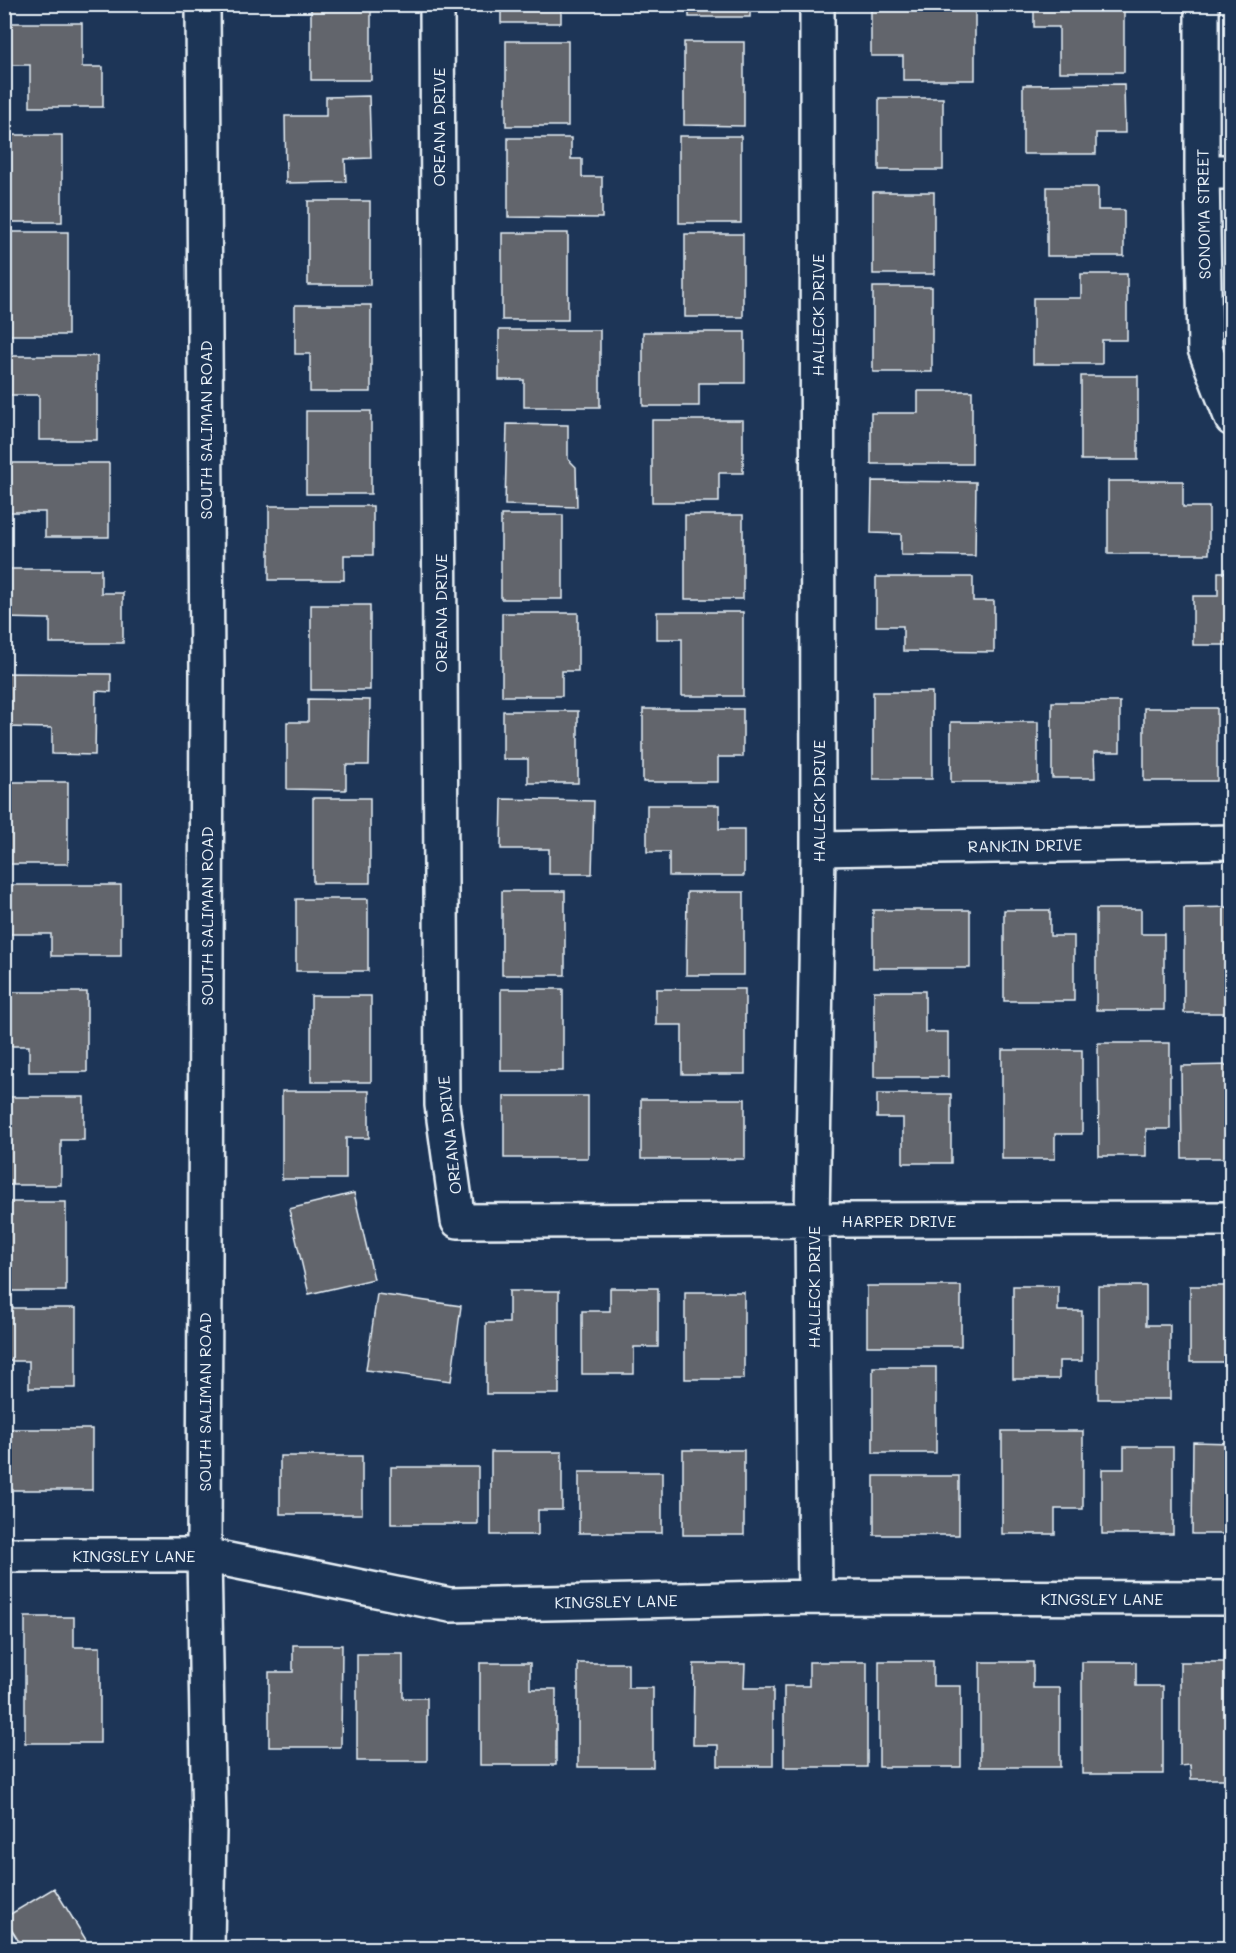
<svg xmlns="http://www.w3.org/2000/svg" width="1236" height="1953" font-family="Mali,sans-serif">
	<rect width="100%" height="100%" fill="#1d3557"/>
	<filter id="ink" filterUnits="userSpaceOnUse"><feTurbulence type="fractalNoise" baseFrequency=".0167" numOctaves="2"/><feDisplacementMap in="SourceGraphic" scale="12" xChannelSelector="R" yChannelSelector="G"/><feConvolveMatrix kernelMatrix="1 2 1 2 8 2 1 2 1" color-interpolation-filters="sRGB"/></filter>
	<g filter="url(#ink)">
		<path fill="#62656c" stroke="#e8f1f8" stroke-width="1.5" d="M311 4H371V80H311Z
			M501 4H561V23H501Z
			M689 4H750V17H689Z
			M1034 4H1124V72H1059V27H1034Z
			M871 7H975V80H903V56H871Z
			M4 23H82V67H103V107H30V65H4Z
			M506 41H568V126H506Z
			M684 42H744V126L684 125Z
			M1124 84 1125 133H1096V154H1023V85Z
			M369 96 371 158 345 159 346 182 286 183 285 116H326V97Z
			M879 98H943V170H879Z
			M7 135H62V222H7Z
			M679 136H741V223H679Z
			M508 138H571V159H582V177H602V218L508 217Z
			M1047 187H1098V210H1124V256H1047Z
			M873 192H934V274H873Z
			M308 201H370V285H308Z
			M4 232H68V335H4Z
			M502 233H568V320H502Z
			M685 234H743V317H685Z
			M1081 274H1127V340H1102V364H1033V298H1081Z
			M873 287H932V372H873Z
			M295 305H371V392H310V354H295Z
			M499 330H600V407H524V380H499Z
			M643 332H745V383H699V406H643Z
			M5 356H97V440H39V395H5Z
			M1081 376H1138V460H1081Z
			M918 391H972V464H871V413H918Z
			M306 411H371V494H306Z
			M652 420H743V473H719V502H652Z
			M507 424 568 425V459L576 467 577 507 505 505Z
			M4 463H109V537H45V512H4Z
			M872 481 976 482 975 556 901 555V534L871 533Z
			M1108 481H1183V507H1209V554H1108Z
			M269 506H373V555H344V580H269Z
			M501 515H563V599H501Z
			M685 515H743V599H685Z
			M4 569H101V593H123V643H50V619L4 618Z
			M1218 572H1232V645H1193V596H1218Z
			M876 577H973V601H994V652L903 651V626H876Z
			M311 605H370V690H311Z
			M657 612H743V696H682V639H657Z
			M502 613H578V671H562V696H502Z
			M4 673 111 674V692L96 691 95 755 52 754V728L4 727Z
			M873 692H932V779H873Z
			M308 699 370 700 369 765H346V790L287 789V722H308Z
			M1052 702H1120V752H1094L1095 778H1052Z
			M1144 708H1217V781H1144Z
			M643 709H743V757H718V782H643Z
			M503 711H578V783H528V759H503Z
			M951 722H1038V782H951Z
			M6 782H68V864H6Z
			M313 798H370V883H313Z
			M502 799 594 801 592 874H549V849H501Z
			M647 805H719V829H744V876H669V852H647Z
			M5 885H121V956H51V934H5Z
			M502 891H565V975H502Z
			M687 892H744V975H686Z
			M296 899H368V971H296Z
			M1232 907V1013H1184V908Z
			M1096 909H1141V934H1164V1010H1096Z
			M873 910H970V968H873Z
			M1004 910H1050V936H1074V1001H1004Z
			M501 989H563V1071H501Z
			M656 989H745V1074H682V1025H656Z
			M874 991H925V1032H948V1077H874Z
			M5 992H87V1072H29V1046H5Z
			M311 996H371V1082H311Z
			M1098 1043H1170V1129H1146V1156H1099Z
			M1002 1050H1082V1134H1055V1159H1002Z
			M1232 1065V1158H1182L1181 1066Z
			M282 1091H369V1138H346V1179H282Z
			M877 1094H951V1163H903V1118H877Z
			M504 1096H588V1158H504Z
			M6 1097H84V1140H61V1185H6Z
			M641 1099H745V1159H641Z
			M354 1193 374 1279 309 1294 289 1209Z
			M6 1202H66V1291H6Z
			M867 1286H961V1346H867Z
			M1013 1286H1058V1311H1082V1361H1059V1379H1013Z
			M1098 1286H1146V1325H1170V1399H1098Z
			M1190 1286H1232V1362H1190Z
			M610 1288H658V1347H634V1374H582V1311H610Z
			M509 1291H559V1394H486V1323H509Z
			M685 1292H744V1379H685Z
			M377 1294 461 1306 451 1381 366 1370Z
			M6 1308H76V1388H29V1361H6Z
			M873 1367H936V1453H873Z
			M7 1429H92V1490H7Z
			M1002 1431H1083V1509H1055V1534H1002Z
			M1193 1442 1232 1443V1534H1192Z
			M1124 1447H1173V1534H1102V1469H1124Z
			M683 1450H744V1535H683Z
			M491 1452H562V1510H538V1535H491Z
			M280 1456H362V1514H280Z
			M391 1467H478V1524H391Z
			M579 1472H662V1533H579Z
			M874 1476H959V1535H874Z
			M25 1617H74V1647H100V1743H25Z
			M293 1645H342L341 1747H269V1672H293Z
			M357 1654H403V1698H427V1761H357Z
			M879 1661H933V1686H961V1767H879Z
			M809 1662H867V1767H784V1686H809Z
			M980 1662H1033V1688H1060V1767H980Z
			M1082 1662H1136V1686H1163V1774H1082Z
			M1180 1662H1230L1232 1779H1191L1190 1765 1180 1766Z
			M480 1663H530V1689H556V1765H480Z
			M578 1663H628V1688H653V1767H578Z
			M694 1664H745L744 1688H773V1766H718V1745H693Z
			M54 1888 91 1948H23L4 1918Z"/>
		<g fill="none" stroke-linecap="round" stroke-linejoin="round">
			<g stroke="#e8f1f8" stroke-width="38">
				<path id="minor" d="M203 4 207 673 204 1555 209 1828 207 1948
					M437 4 442 1105 458 1221 1232 1219
					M1202 4V172L1205 349 1232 419
					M1202 172H1232
					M818 849 1232 842
					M4 1555H204L450 1605 815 1597 1232 1598
					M815 1597 812 1220 818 849 817 4"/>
			</g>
			<use href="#minor" stroke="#1d3557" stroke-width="33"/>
		</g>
	</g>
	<g text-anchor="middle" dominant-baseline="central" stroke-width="4.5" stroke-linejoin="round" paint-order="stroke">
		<g font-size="16" fill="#e8f1f8" stroke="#1d3557">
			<text transform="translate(438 127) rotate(-90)">OREANA DRIVE</text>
			<text transform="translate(1203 214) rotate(-91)">SONOMA STREET</text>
			<text transform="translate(817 315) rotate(-90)">HALLECK DRIVE</text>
			<text transform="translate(205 430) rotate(-90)">SOUTH SALIMAN ROAD</text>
			<text transform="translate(440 613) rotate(-90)">OREANA DRIVE</text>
			<text transform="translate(818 801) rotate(-90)">HALLECK DRIVE</text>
			<text transform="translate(1025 845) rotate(-1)">RANKIN DRIVE</text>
			<text transform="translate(206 916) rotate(-90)">SOUTH SALIMAN ROAD</text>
			<text transform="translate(449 1135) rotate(-96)">OREANA DRIVE</text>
			<text x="899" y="1220">HARPER DRIVE</text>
			<text transform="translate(813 1287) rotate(-90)">HALLECK DRIVE</text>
			<text transform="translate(204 1402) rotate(-90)">SOUTH SALIMAN ROAD</text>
			<text x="134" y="1555">KINGSLEY LANE</text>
			<text x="1102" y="1598">KINGSLEY LANE</text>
			<text transform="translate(616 1601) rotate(-1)">KINGSLEY LANE</text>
		</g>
	</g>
	<rect width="1236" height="1953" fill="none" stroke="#1d3557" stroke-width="24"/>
	<rect x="12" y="12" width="1212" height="1929" fill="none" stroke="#e8f1f8" stroke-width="2" filter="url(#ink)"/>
</svg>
